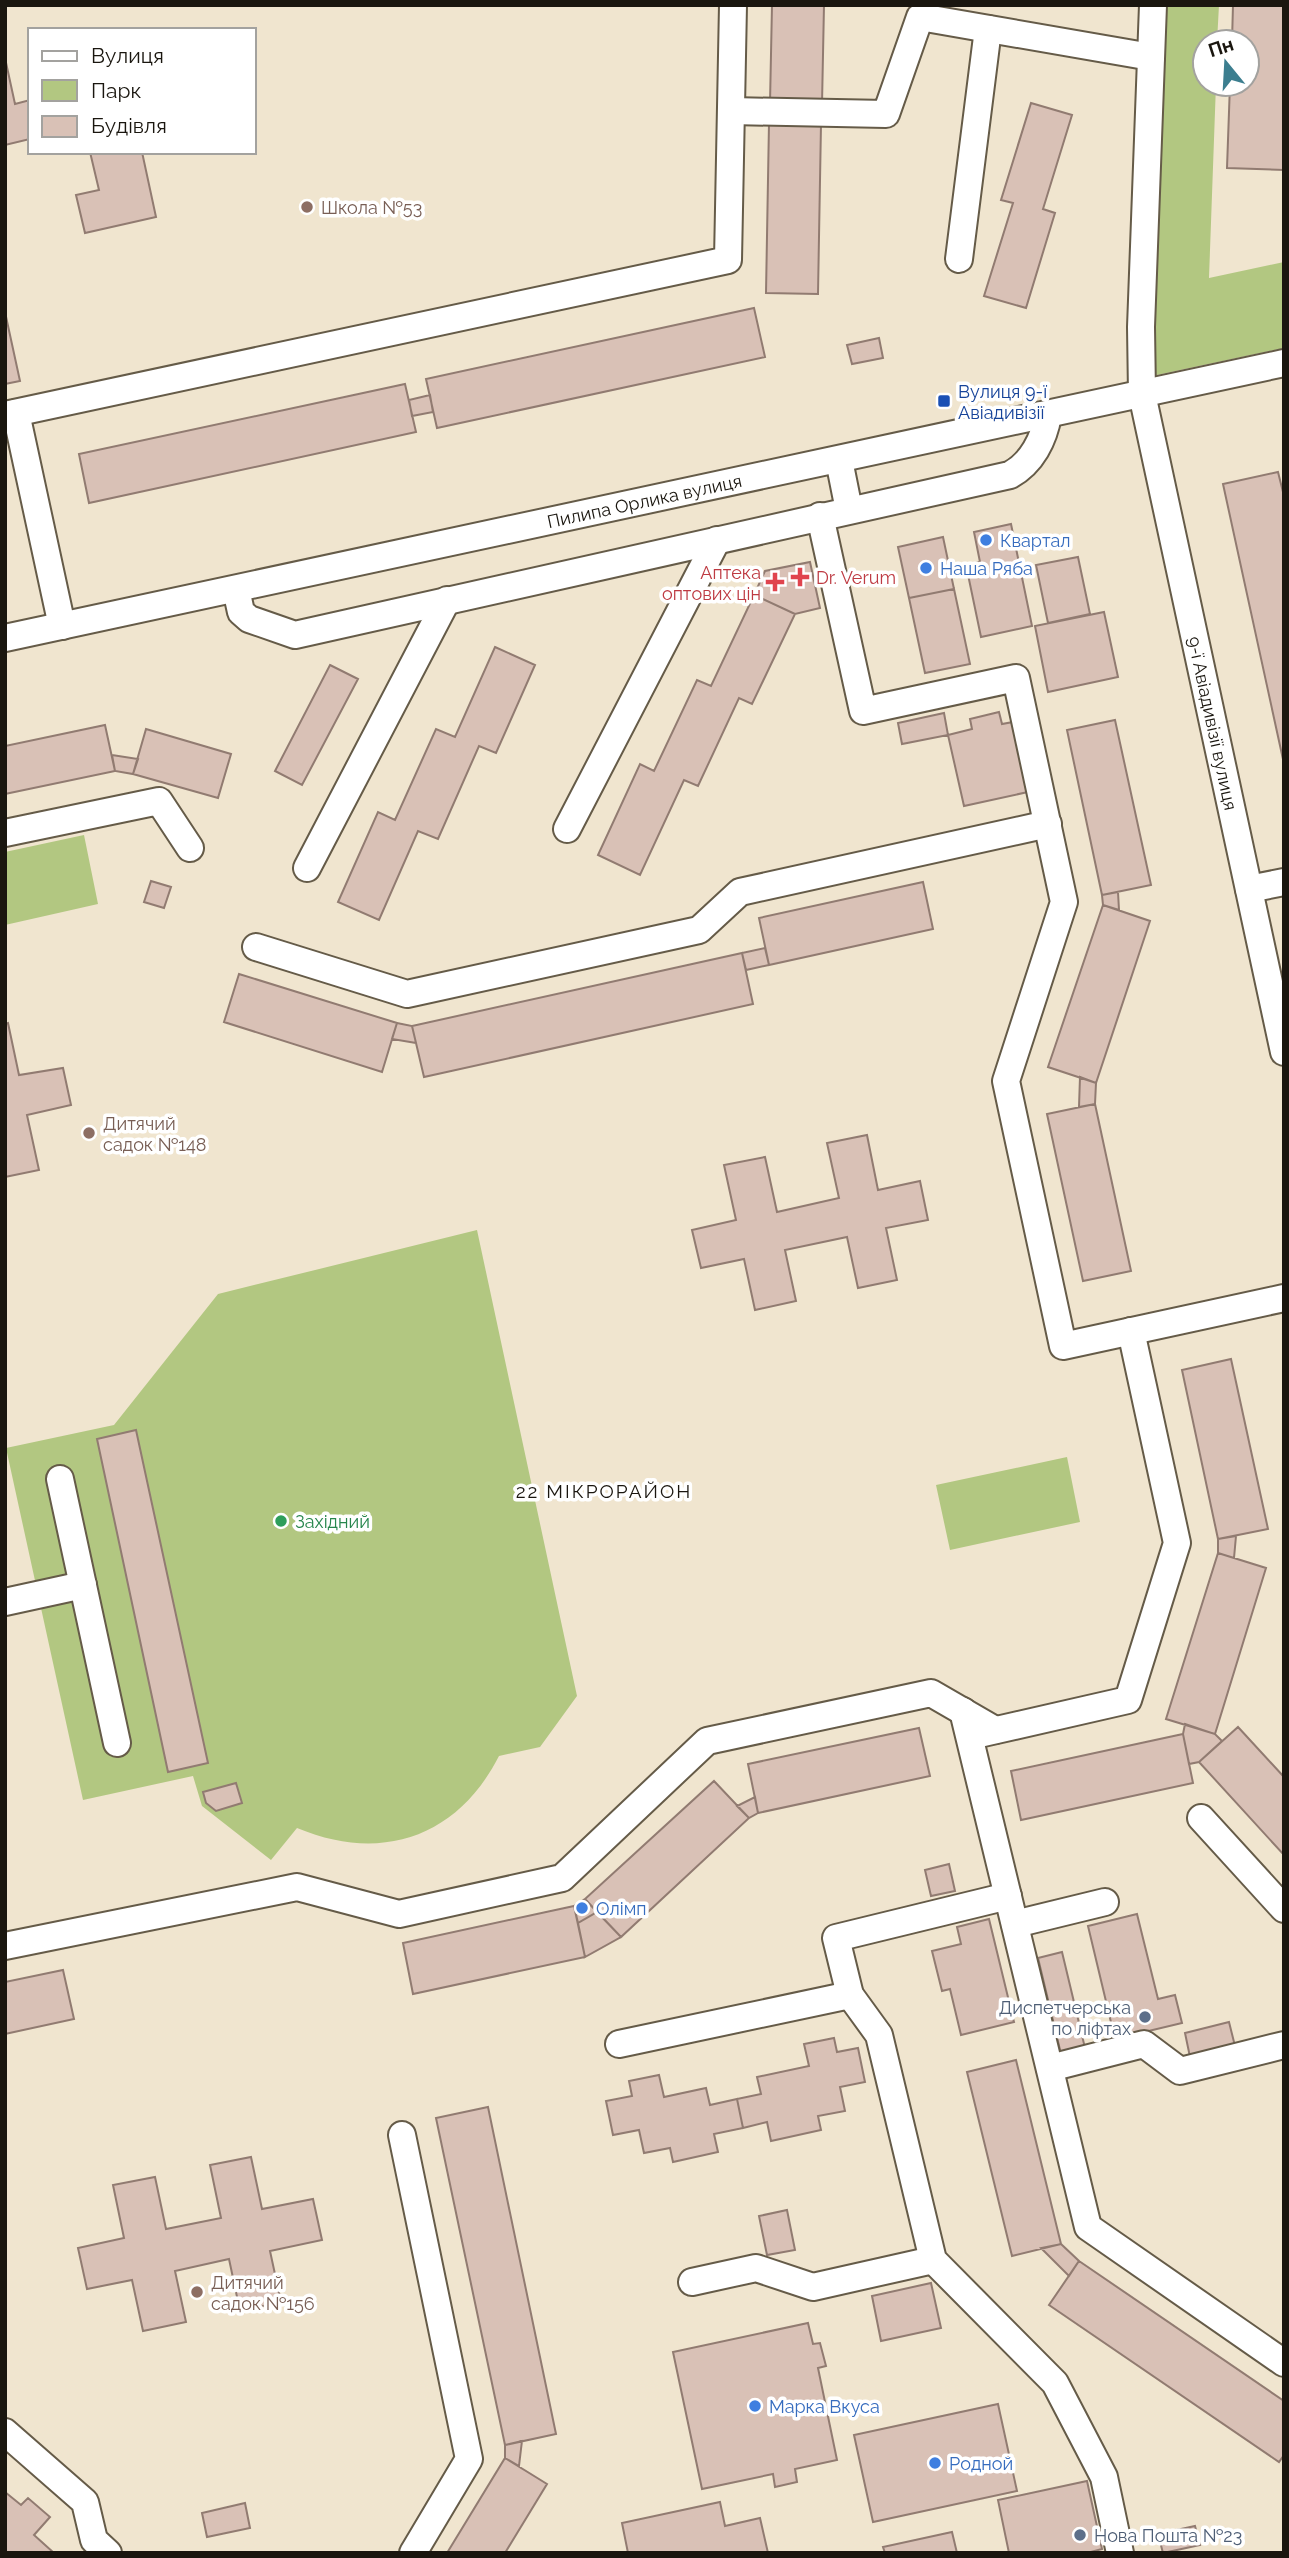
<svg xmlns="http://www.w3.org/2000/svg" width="1289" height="2558" font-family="Raleway,sans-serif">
	<rect width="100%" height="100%" fill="#f0e5cf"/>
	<path fill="#b2c781" d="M1166 5H1219L1217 42H1205V84H1216L1209 278 1284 262V348L1152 376Z
		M84 835 98 904 5 925V852Z
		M477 1230 577 1696 540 1747 499 1756C457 1838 381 1863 297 1828L271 1860 202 1806 193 1776 83 1800 6 1448 114 1425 218 1294Z
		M1067 1457 1080 1522 950 1550 936 1485Z"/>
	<path fill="#d9c1b6" stroke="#917b71" stroke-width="2" d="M772 5H824L822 104 770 103Z
		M1233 5H1284V170L1227 168 1230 84H1247V42H1232Z
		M5 58 15 104 30 100V139L5 145Z
		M1031 103 1072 115 1043 209 1055 213 1026 308 984 296 1013 203 1001 200Z
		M769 123 821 124 818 294 766 293Z
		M90 152H142L156 217 85 233 76 195 99 190Z
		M754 308 765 357 437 428 426 379Z
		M5 312 20 381 5 384Z
		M879 338 883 358 852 364 847 345Z
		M405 384 416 432 89 503 79 454Z
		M430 395 433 412 412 416 409 400Z
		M1278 472 1284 496V764L1223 484Z
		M1011 524 1032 626 981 637 966 565 980 562 974 532Z
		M943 537 954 589 909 598 898 547Z
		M1078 557 1090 614 1048 623 1036 565Z
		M810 562 820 608 795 614 754 595 765 571Z
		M676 589 679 603 669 606 666 591Z
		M954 589 970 664 925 673 909 598Z
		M754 595 795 614 752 704 739 698 698 786 684 780 640 875 598 855 640 764 654 771 697 680 711 686Z
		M1104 612 1118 677 1048 692 1035 626Z
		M495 647 535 665 496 753 479 746 438 839 418 831 379 920 338 902 378 812 395 820 436 729 455 737Z
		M330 665 358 679 302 785 275 771Z
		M999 712 1002 724 1013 722 1028 792 964 806 948 735 972 729 970 719Z
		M944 713 948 735 902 744 898 723Z
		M1115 720 1151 885 1102 895 1067 730Z
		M105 725 115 771 5 794V746Z
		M146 729 231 754 218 798 133 774Z
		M112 755 138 759 133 774 115 771Z
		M151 881 171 887 164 908 144 902Z
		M923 882 933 929 769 965 759 918Z
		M1118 892 1119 910 1103 905 1102 895Z
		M1103 905 1150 921 1096 1083 1048 1067Z
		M765 948 769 965 746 970 742 953Z
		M742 953 753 1004 424 1077 412 1026Z
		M239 974 397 1023 382 1072 224 1022Z
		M8 1023 19 1075 63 1068 71 1105 27 1115 39 1170 5 1177V1024Z
		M397 1023 412 1026 416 1043 392 1039Z
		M1080 1077 1096 1083 1095 1104 1079 1107Z
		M1095 1104 1131 1271 1083 1281 1047 1114Z
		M867 1135 878 1190 920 1181 928 1220 886 1228 897 1280 858 1288 847 1237 785 1250 796 1301 755 1310 744 1259 701 1268 692 1230 736 1220 724 1165 765 1157 777 1212 839 1198 827 1143Z
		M1231 1359 1268 1529 1218 1539 1182 1370Z
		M136 1430 208 1763 168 1772 97 1439Z
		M1236 1536 1234 1558 1218 1553V1539Z
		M1218 1553 1266 1568 1215 1734 1166 1719Z
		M1185 1724 1215 1734 1222 1741 1199 1762 1189 1764 1183 1734Z
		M1238 1727 1284 1777V1855L1199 1762Z
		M919 1728 930 1776 758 1813 748 1764Z
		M1183 1734 1193 1783 1021 1820 1011 1771Z
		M714 1781 749 1818 621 1937 585 1899Z
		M236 1783 242 1803 216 1811 206 1803 203 1792Z
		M755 1797 758 1813 749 1818 737 1806Z
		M949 1864 955 1891 931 1896 925 1870Z
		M585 1899 597 1912 578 1923 574 1906Z
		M574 1906 585 1957 413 1994 403 1943Z
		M597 1912 621 1937 585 1957 578 1923Z
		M1137 1914 1158 1999 1175 1995 1182 2023 1115 2039 1088 1926Z
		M989 1919 1014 2022 961 2035 950 1989 942 1991 932 1951 961 1944 957 1927Z
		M1062 1952 1085 2048 1061 2054 1038 1958Z
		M63 1970 74 2019 5 2034V1982Z
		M1229 2022 1235 2046 1190 2057 1185 2033Z
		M834 2038 837 2052 858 2048 865 2082 840 2087 845 2111 818 2116 821 2130 771 2141 767 2122 743 2128 737 2099 761 2094 757 2077 809 2066 804 2044Z
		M1016 2060 1061 2244 1012 2256 967 2072Z
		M659 2075 664 2097 706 2088 710 2105 737 2099 743 2128 714 2134 718 2152 673 2162 670 2148 644 2153 639 2130 613 2135 606 2101 632 2096 629 2081Z
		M488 2107 556 2434 505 2445 436 2118Z
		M251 2157 262 2209 313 2199 322 2240 270 2251 281 2302 240 2311 229 2259 175 2271 186 2322 143 2331 132 2280 87 2289 78 2248 124 2238 113 2185 155 2177 166 2229 221 2218 210 2165Z
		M787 2210 795 2250 767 2255 759 2216Z
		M1061 2244 1079 2261 1069 2276 1041 2248Z
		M1079 2261 1284 2401V2455L1279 2462 1049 2305Z
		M931 2283 941 2328 881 2341 872 2296Z
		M808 2323 813 2344 820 2343 826 2366 818 2368 837 2460 795 2469 797 2482 775 2487 773 2474 702 2489 673 2352Z
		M998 2404 1017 2491 873 2522 854 2435Z
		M522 2441 521 2449 519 2466 505 2458V2445Z
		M505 2458 547 2484 505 2553H447Z
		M1087 2481 1102 2549 1087 2553H1009L998 2500Z
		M5 2492 21 2505 28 2498 50 2517 34 2535 54 2553H5Z
		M720 2502 725 2526 760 2518 768 2553H628L622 2523Z
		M245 2503 250 2528 207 2537 202 2513Z
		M1195 2526 1200 2545 1163 2553 1158 2534Z
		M952 2532 957 2553H885L883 2547Z"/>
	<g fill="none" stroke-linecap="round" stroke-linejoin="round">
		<g stroke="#655b48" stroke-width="30">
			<g id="minor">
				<path id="s1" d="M1153 5 1141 327 1142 394 1284 1052"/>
				<path d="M731 111 886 114 920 17 1151 57"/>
				<path d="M959 259 988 29"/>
				<path d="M16 413 62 626"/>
				<path d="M5 415 728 260 733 5"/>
				<path d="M839 460 849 510"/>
				<path d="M820 516 863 711 1016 678 1064 902 1006 1081 1063 1346 1284 1298"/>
				<path d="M236 589 241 612 249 619 295 635 1010 475C1032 463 1044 439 1048 415"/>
				<path id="s2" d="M5 638 1284 363"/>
				<path d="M567 829 717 540"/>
				<path d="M5 833 159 801 190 848"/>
				<path d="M307 868 447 600"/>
				<path d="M1249 889 1284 882"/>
				<path d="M256 947 407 994 699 930 740 892 1048 824"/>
				<path d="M60 1479 117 1743"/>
				<path d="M5 1602 83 1585"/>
				<path d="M963 1711 1088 2227 1284 2363"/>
				<path d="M979 1734 1128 1700 1177 1543 1131 1331"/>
				<path d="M1201 1818 1284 1909"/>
				<path d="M1008 1896 836 1938 850 1995 879 2035 933 2260 1055 2383 1104 2477 1120 2553"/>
				<path d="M1015 1924 1105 1902"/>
				<path d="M5 1946 297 1887 399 1914 562 1878 707 1741 931 1693 995 1730"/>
				<path d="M619 2044 850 1995"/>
				<path d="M1050 2068 1144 2044 1180 2071 1284 2045"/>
				<path d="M402 2135 469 2459 413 2553"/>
				<path d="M692 2282 756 2268 813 2287 933 2260"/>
				<path d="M5 2432 85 2502 94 2540 108 2553"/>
			</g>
		</g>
		<use href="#minor" stroke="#fff" stroke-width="26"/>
	</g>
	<g fill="#8d6e63" stroke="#fff" stroke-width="2.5">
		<circle cx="307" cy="207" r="7"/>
		<circle cx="89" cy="1133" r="7"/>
		<circle cx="197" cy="2292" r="7"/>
	</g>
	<rect fill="#1a4fb4" stroke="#fff" stroke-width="2.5" x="937" y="394" width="14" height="14" rx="3.5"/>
	<g fill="#3f7fe0" stroke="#fff" stroke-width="2.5">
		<circle cx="986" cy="540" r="7"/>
		<circle cx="926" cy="568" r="7"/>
		<circle cx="582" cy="1908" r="7"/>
		<circle cx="755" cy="2406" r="7"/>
		<circle cx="935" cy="2463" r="7"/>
	</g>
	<g fill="#e0444e" stroke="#fff" stroke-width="2.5">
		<path d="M796.5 566.5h7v7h7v7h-7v7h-7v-7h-7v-7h7z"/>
		<path d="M771.5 571.5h7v7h7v7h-7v7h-7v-7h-7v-7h7z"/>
	</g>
	<circle fill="#2e9e5b" stroke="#fff" stroke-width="2.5" cx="281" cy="1521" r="7"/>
	<g fill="#5c6f8a" stroke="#fff" stroke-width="2.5">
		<circle cx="1145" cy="2017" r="7"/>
		<circle cx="1080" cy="2535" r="7"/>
	</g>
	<g text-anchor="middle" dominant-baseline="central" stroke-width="7" stroke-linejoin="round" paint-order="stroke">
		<g font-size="18" fill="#785e54" stroke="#fff" text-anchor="start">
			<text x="321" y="207">Школа №53</text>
			<text x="103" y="1123">Дитячий<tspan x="103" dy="21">садок №148</tspan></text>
			<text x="211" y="2282">Дитячий<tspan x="211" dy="21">садок №156</tspan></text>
		</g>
		<g font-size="18" fill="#164399" stroke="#fff" text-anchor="start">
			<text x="958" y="391">Вулиця 9-ї<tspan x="958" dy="21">Авіадивізії</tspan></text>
		</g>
		<g font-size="18" fill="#1a160f" stroke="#fff">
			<text stroke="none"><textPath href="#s2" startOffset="654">Пилипа Орлика вулиця</textPath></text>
			<text stroke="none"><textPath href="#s1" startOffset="726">9-ї Авіадивізії вулиця</textPath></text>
		</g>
		<g font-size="18" fill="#366cbe" stroke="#fff" text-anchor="start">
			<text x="1000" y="540">Квартал</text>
			<text x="940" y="568">Наша Ряба</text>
			<text x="596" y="1908">Олімп</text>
			<text x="769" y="2406">Марка Вкуса</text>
			<text x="949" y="2463">Родной</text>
		</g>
		<g font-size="18" fill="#be3a42" stroke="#fff" text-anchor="end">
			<text x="761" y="572">Аптека<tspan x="761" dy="21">оптових цін</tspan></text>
			<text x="816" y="577" text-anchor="start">Dr. Verum</text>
		</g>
		<g font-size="18" fill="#27864d" stroke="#fff" text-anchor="start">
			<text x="295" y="1521">Західний</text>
		</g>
		<g font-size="18" fill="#4e5e75" stroke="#fff" text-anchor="end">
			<text x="1131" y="2007">Диспетчерська<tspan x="1131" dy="21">по ліфтах</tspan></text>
			<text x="1094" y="2535" text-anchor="start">Нова Пошта №23</text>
		</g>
		<g font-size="19" letter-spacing="2" fill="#1a160f" stroke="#fff">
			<text x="604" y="1491">22 МІКРОРАЙОН</text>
		</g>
	</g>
	<rect width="1289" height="2558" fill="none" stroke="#1a160f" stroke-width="14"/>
	<rect x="28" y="28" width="228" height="126" fill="#ffffff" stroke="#a3a29f" stroke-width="2"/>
	<rect x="42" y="51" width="35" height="10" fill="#ffffff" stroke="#a3a29f" stroke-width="2"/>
	<text x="91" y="63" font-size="21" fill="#1a160f">Вулиця</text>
	<rect x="42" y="80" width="35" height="21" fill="#b2c781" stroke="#a3a29f" stroke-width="2"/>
	<text x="91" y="98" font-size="21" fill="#1a160f">Парк</text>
	<rect x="42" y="116" width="35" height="21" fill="#d9c1b6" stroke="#a3a29f" stroke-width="2"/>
	<text x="91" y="133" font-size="21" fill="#1a160f">Будівля</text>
	<g transform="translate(1226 63) rotate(342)"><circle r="33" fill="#ffffff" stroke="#a3a29f" stroke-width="2"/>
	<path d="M0-5L12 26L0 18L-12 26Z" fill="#3c7e8f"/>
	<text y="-10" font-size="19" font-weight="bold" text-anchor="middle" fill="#1a160f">Пн</text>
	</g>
</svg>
